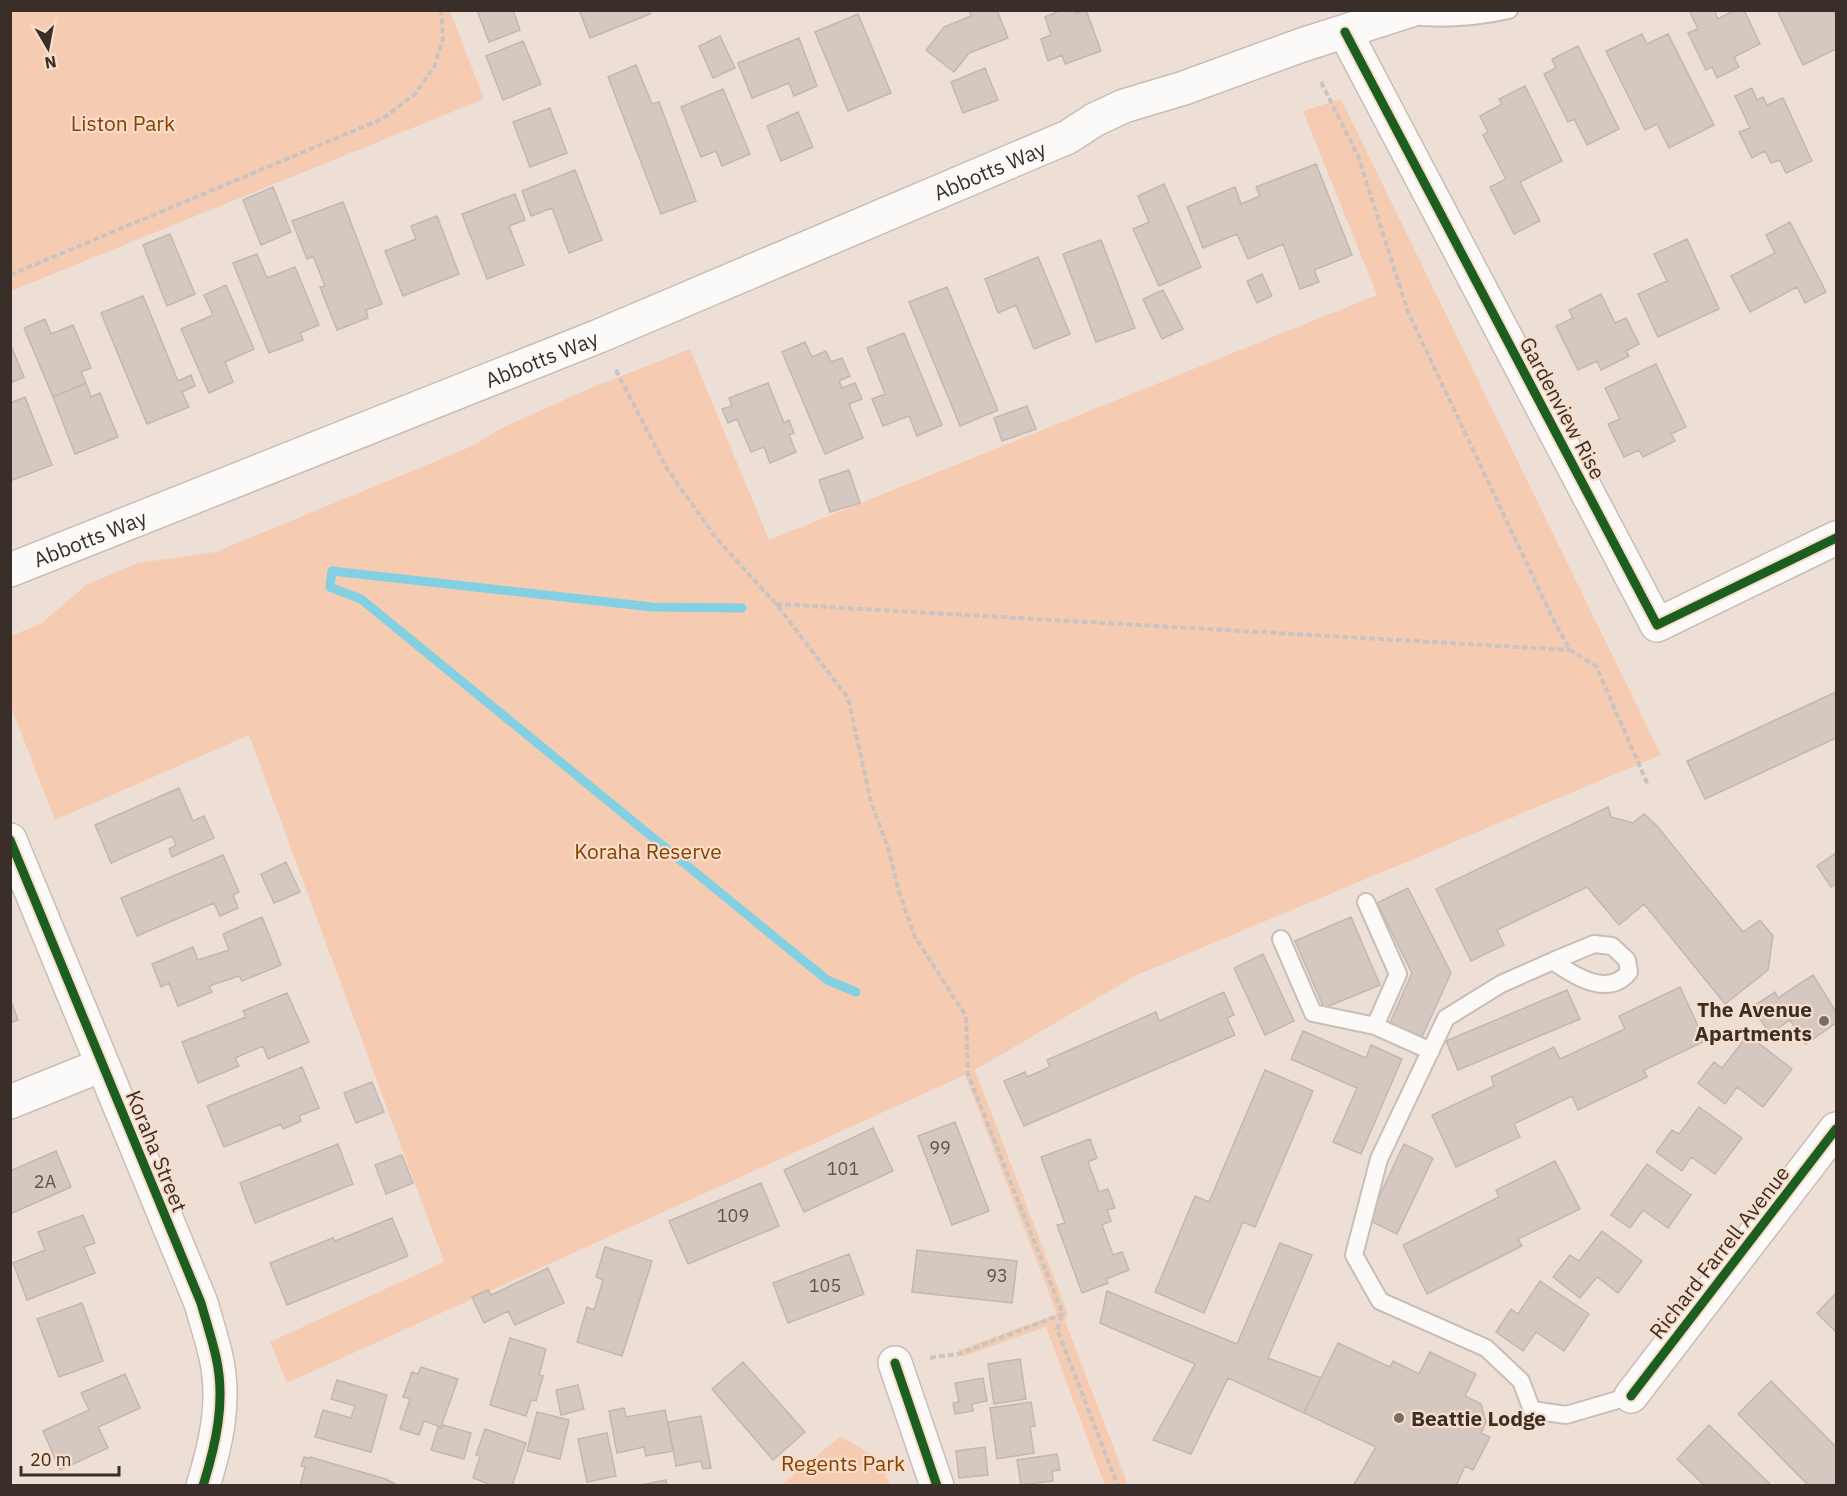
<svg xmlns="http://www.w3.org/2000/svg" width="1847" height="1496" font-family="'IBM Plex Sans',sans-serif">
	<rect width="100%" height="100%" fill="#eedfd6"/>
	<path fill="#f5ccb2" d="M10 11H450L484 99 11 291Z
		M1341 99 1661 755 1137 975 975 1070 1068 1314 1065 1321 1128 1485 1105 1486 1046 1327 961 1357 959 1350 1057 1314 965 1075 287 1383 270 1342 444 1262 249 735 55 820 11 707V636L42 623 86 585 138 563 215 552 470 447 502 428 593 387 690 349 769 540 1377 295 1303 111Z
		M841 1436 881 1461 890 1485H781Z"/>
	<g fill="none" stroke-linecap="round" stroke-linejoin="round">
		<path stroke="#84d0e3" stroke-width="9" d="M742 608 652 607 332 571 330 587 361 599 827 980 856 992"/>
	</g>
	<path fill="#d4c8c1" stroke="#c3b7b0" stroke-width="1.5" d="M477 10H513L520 30 489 42Z
		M579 10H649L650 14 590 38Z
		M969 10H997L1008 38 969 53 954 72 926 50 944 27 971 16Z
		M1062 10H1075L1076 13 1086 10 1101 51 1065 64 1062 55 1048 61 1041 39 1051 35 1045 17Z
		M1689 10H1714L1718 19 1735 10H1744L1760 44 1734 57 1739 67 1717 78 1712 67 1706 70 1688 33 1698 29Z
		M1777 10H1833L1836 17V49L1803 65Z
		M858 14 891 93 848 111 815 32Z
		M1642 34 1647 44 1668 34 1714 125 1669 148 1657 124 1645 130 1606 51Z
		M720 36 735 68 713 78 699 46Z
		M799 38 817 86 794 96 789 83 752 98 738 63Z
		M523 41 541 84 503 100 486 56Z
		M1578 46 1619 129 1587 145 1574 119 1568 122 1544 74 1556 68 1552 59Z
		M636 65 652 104 659 102 696 201 661 214 608 77Z
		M985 68 998 100 963 113 951 82Z
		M1525 86 1562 161 1520 182 1540 221 1514 234 1490 187 1506 179 1483 135 1488 132 1480 116 1502 104 1499 99Z
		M1752 88 1757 100 1763 97 1767 105 1783 98 1812 161 1786 173 1780 160 1771 163 1765 151 1752 158 1739 132 1750 128 1735 96Z
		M723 89 750 154 722 166 716 151 701 157 681 107Z
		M550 108 567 153 530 167 513 122Z
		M798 112 813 147 781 161 767 126Z
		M1316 164 1352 255 1314 270 1319 282 1300 289 1283 244 1248 259 1237 234 1203 248 1187 207 1235 187 1241 204 1260 196 1256 187Z
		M575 170 602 240 569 253 552 208 531 216 522 191Z
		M1164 184 1201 267 1159 286 1133 229 1149 222 1138 196Z
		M273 187 291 232 261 245 243 200Z
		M515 194 525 220 509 226 524 265 487 279 462 214Z
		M343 202 382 304 366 310 368 318 337 330 320 287 325 286 313 256 307 259 292 221Z
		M437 216 459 274 403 296 385 251 416 239 411 226Z
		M1790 222 1826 292 1805 303 1797 287 1750 312 1731 276 1775 253 1766 235Z
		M170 234 195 294 167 306 143 245Z
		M1687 239 1719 309 1658 337 1638 294 1667 281 1654 254Z
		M1101 240 1135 328 1096 342 1063 254Z
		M257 254 267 278 295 267 319 325 300 333 303 340 269 353 233 263Z
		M1038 257 1070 334 1034 349 1016 305 998 313 985 279Z
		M1262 274 1272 296 1257 303 1247 281Z
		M226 285 254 349 225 362 233 382 209 393 181 329 213 315 204 295Z
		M947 287 998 410 960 426 909 302Z
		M1163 290 1183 329 1162 339 1143 299Z
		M1601 294 1615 323 1626 318 1639 344 1626 351 1629 356 1601 370 1597 361 1578 370 1556 326 1573 318 1569 310Z
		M143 296 178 381 191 375 195 386 182 392 189 407 147 424 101 313Z
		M45 319 51 334 73 325 91 368 81 372 86 383 53 397 24 328Z
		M904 333 942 425 917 436 909 416 883 426 872 399 885 394 867 348Z
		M805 342 812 357 826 351 831 362 842 358 850 376 839 381 842 388 855 383 862 399 849 404 863 438 825 454 782 352Z
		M10 343 24 377 10 383Z
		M1656 364 1686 427 1671 434 1675 441 1643 457 1639 450 1624 457 1608 424 1620 419 1605 388Z
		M86 383 91 397 100 393 118 437 75 454 53 397Z
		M768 383 784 423 789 420 794 433 789 435 796 452 770 463 764 447 751 452 737 419 728 423 722 409 732 406 729 398Z
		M25 397 52 465 10 481V403Z
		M1027 406 1036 429 1002 441 994 418Z
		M849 470 860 503 830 512 819 480Z
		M1836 692V738L1705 799 1687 761Z
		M179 788 193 821 204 816 214 838 172 857 169 849 176 845 172 836 111 863 95 825Z
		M1608 807 1611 817 1633 823 1644 814 1657 826 1743 932 1760 920 1773 936 1768 970 1725 1004 1644 904 1619 925 1587 887 1497 930 1504 945 1471 961 1436 889Z
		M1836 853V884L1831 887 1817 866Z
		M223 855 239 892 233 895 238 908 220 916 214 903 137 936 121 898Z
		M286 862 300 892 274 903 261 874Z
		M1408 888 1451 973 1422 1037 1390 1023 1412 973 1377 903Z
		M262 917 281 965 242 981 239 976 209 986 212 992 178 1006 169 983 161 987 152 964 193 947 198 960 229 950 223 934Z
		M1351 917 1380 985 1324 1008 1295 941Z
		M1263 954 1294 1021 1265 1035 1234 968Z
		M1813 975 1836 1012V1023L1806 1044 1790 1020 1770 1034 1752 1007 1775 992 1778 998Z
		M1680 987 1705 1041 1644 1070 1647 1077 1578 1110 1572 1096 1514 1124 1520 1137 1456 1167 1432 1115 1494 1086 1491 1077 1554 1047 1560 1059 1625 1029 1619 1016Z
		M1567 990 1580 1019 1458 1070 1446 1041Z
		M1224 992 1234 1015 1227 1018 1235 1035 1024 1126 1004 1081 1025 1072 1027 1077 1050 1067 1047 1060 1156 1012 1159 1021Z
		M287 993 309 1042 268 1059 263 1046 235 1058 239 1066 198 1083 182 1042 246 1017 243 1011Z
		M10 998 18 1020 10 1023Z
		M1303 1031 1366 1058 1371 1045 1402 1059 1361 1154 1333 1142 1357 1088 1291 1059Z
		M1748 1035 1792 1069 1763 1107 1737 1087 1725 1104 1698 1083 1714 1062 1722 1068Z
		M302 1067 319 1108 299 1116 301 1121 283 1129 281 1124 224 1147 207 1106Z
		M1265 1070 1313 1091 1255 1227 1243 1222 1204 1313 1155 1292 1195 1196 1209 1202Z
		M372 1082 384 1112 356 1123 344 1093Z
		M1699 1107 1742 1138 1715 1174 1691 1157 1682 1171 1656 1152 1672 1130 1679 1134Z
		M955 1122 989 1211 952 1225 918 1136Z
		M873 1128 893 1171 804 1212 784 1170Z
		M1090 1139 1097 1158 1088 1162 1099 1192 1108 1189 1115 1208 1107 1210 1111 1221 1102 1225 1113 1255 1122 1252 1129 1270 1106 1279 1108 1283 1082 1293 1057 1225 1065 1223 1041 1157Z
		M338 1144 353 1184 255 1223 240 1183Z
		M1404 1144 1433 1158 1397 1234 1368 1220Z
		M56 1151 71 1187 10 1214V1171Z
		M402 1155 413 1183 386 1194 375 1165Z
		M1555 1161 1580 1209 1518 1239 1522 1246 1427 1294 1403 1245 1499 1197 1496 1190Z
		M1647 1164 1691 1195 1668 1228 1643 1210 1630 1228 1611 1215Z
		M761 1183 779 1226 688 1264 669 1221Z
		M83 1215 95 1243 84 1247 95 1273 27 1300 13 1263 45 1250 38 1232Z
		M392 1218 408 1256 287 1305 270 1263 333 1238 335 1241Z
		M1602 1231 1642 1261 1618 1293 1597 1277 1580 1298 1553 1277 1570 1255 1579 1261Z
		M1280 1243 1312 1255 1268 1358 1321 1378 1304 1413 1228 1378 1191 1454 1153 1440 1195 1364 1100 1323 1107 1291 1237 1344Z
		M605 1247 652 1261 622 1356 577 1342 587 1307 594 1310 603 1280 596 1277Z
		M917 1250 1017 1261 1012 1303 912 1292Z
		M849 1254 864 1294 788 1323 773 1283Z
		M548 1268 564 1303 515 1325 508 1311 484 1323 472 1297 488 1290 491 1295Z
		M1540 1281 1589 1314 1564 1351 1536 1332 1523 1351 1496 1332 1511 1309 1518 1314Z
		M1836 1293V1332L1817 1313Z
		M82 1303 103 1361 59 1377 37 1319Z
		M510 1338 546 1349 539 1375 543 1376 536 1401 531 1400 526 1416 490 1405Z
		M1338 1343 1390 1367 1393 1361 1419 1374 1430 1352 1476 1374 1465 1396 1481 1404 1486 1422 1481 1433 1490 1437 1473 1470 1465 1466 1456 1486H1353L1376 1447 1304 1413Z
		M1020 1359 1026 1399 994 1404 988 1364Z
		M743 1362 805 1432 773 1460 712 1389Z
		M421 1367 458 1379 441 1427 424 1421 419 1435 400 1429 410 1399 403 1397 412 1372 418 1374Z
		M125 1374 140 1408 98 1427 108 1448 60 1470 43 1431 89 1410 81 1393Z
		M983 1378 987 1401 972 1404 973 1411 955 1414 953 1403 959 1402 955 1383Z
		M337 1380 387 1395 371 1452 315 1437 323 1410 351 1418 355 1406 331 1399Z
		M1771 1381 1836 1447V1483L1834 1486H1809L1738 1414Z
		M578 1385 584 1409 561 1415 556 1390Z
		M1031 1402 1035 1426 1030 1427 1034 1453 997 1459 990 1408Z
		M624 1408 626 1417 665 1410 673 1451 646 1456 644 1447 617 1453 609 1411Z
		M537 1412 569 1420 560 1459 527 1451Z
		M701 1416 711 1468 703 1469 701 1461 676 1466 668 1422Z
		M443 1425 471 1433 464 1459 431 1450 438 1427 442 1428Z
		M1709 1425 1772 1486H1705L1677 1459Z
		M485 1429 526 1443 512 1486H494L473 1478 480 1456 476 1455Z
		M607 1433 616 1476 587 1482 578 1439Z
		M985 1447 988 1475 959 1478 956 1451Z
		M1057 1454 1060 1470 1052 1471 1053 1481 1021 1485 1017 1460Z
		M304 1457 310 1459V1457L386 1479 399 1486H300L305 1467 301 1466Z
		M666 1480 667 1486H636Z"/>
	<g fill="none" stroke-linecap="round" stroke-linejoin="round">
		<g stroke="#c9bdb6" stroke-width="20">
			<path id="lane" d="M1402 15C1439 20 1473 18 1509 10
				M1366 902 1398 974 1375 1026
				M1281 939 1313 1013 1375 1026 1431 1051
				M1553 961C1574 976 1608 998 1629 972L1627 960 1612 946 1594 944 1553 961 1501 984 1446 1018 1379 1159 1354 1255 1380 1301 1486 1348 1521 1381 1532 1410 1566 1415 1631 1396"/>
		</g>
		<g stroke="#c9bdb6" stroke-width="36">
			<path id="street" d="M1345 32 1657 625 1836 538
				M10 1102 102 1065
				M895 1363 937 1486
				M1631 1396 1836 1129"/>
		</g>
		<g stroke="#c9bdb6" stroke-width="36">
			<g id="secondary">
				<path id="s1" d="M10 570 599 336 1068 137 1094 120 1124 106 1184 88 1302 45 1411 10"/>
				<path d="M10 840 201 1303C206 1321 212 1339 216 1357 226 1401 216 1444 203 1486"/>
			</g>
		</g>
		<path stroke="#c9c4c1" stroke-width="4" stroke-dasharray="6 3" stroke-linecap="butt" d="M1321 82 1358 156 1408 312 1552 617 1570 650 1596 666 1648 785
			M10 275 382 119 415 94 434 67 443 39 441 10
			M616 370 666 467 716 538 776 604 848 698 871 802 888 848 899 892 915 937 966 1016 968 1074 1063 1314 958 1354 928 1358
			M776 604 1570 650
			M1062 1315 1057 1329 1118 1486"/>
		<use href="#lane" stroke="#fcfaf9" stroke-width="16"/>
		<use href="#street" stroke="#fcfaf9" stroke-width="33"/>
		<use href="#secondary" stroke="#fcfaf9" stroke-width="33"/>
		<g stroke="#f8ddcb" stroke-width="13">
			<path id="cycleway" d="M1345 32 1657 625 1836 538
				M10 840 201 1303C206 1321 212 1339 216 1357 226 1401 216 1444 203 1486
				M895 1363 937 1486
				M1631 1396 1836 1129"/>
		</g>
		<use href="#cycleway" stroke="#1b5e20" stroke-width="9"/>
	</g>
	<g fill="#786d65" stroke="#f8ddcb" stroke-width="2">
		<circle cx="1824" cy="1021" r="6"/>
		<circle cx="1399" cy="1418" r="6"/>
	</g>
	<g text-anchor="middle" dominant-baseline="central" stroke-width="4.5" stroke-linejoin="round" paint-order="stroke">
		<g font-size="18" fill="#60554e">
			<text x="940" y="1147">99</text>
			<text x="843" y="1168">101</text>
			<text x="45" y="1181">2A</text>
			<text x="733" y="1215">109</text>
			<text x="997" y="1275">93</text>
			<text x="825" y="1285">105</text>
		</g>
		<g font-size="21" fill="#854200" stroke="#f8ddcb">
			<text x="123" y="123">Liston Park</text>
			<text x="648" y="851">Koraha Reserve</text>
			<text x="843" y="1463">Regents Park</text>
		</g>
		<g font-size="21" fill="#392f28" stroke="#f8ddcb">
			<text stroke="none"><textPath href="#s1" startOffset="1058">Abbotts Way</textPath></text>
			<text stroke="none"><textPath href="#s1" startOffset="572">Abbotts Way</textPath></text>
			<text transform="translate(1563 408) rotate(62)">Gardenview Rise</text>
			<text stroke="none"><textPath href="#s1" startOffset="86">Abbotts Way</textPath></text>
			<text transform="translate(157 1151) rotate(68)">Koraha Street</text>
			<text transform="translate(1719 1252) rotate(-52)">Richard Farrell Avenue</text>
		</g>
		<g font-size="21" font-weight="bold" fill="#392f28" stroke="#f8ddcb" text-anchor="end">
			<text x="1812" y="1009">The Avenue<tspan x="1812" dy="24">Apartments</tspan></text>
			<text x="1411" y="1418" text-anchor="start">Beattie Lodge</text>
		</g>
	</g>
	<rect width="1847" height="1496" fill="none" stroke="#392f28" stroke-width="24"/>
	<g transform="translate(48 48) rotate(170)" stroke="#f8ddcb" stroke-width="4.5" paint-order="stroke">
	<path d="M0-4.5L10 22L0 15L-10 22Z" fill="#392f28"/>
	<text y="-9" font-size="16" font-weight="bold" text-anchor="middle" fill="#392f28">N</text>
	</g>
	<path d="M21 1466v9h98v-9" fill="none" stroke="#392f28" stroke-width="3"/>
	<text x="30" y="1466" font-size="18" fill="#392f28" stroke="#f8ddcb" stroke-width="4.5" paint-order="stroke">20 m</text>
</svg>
